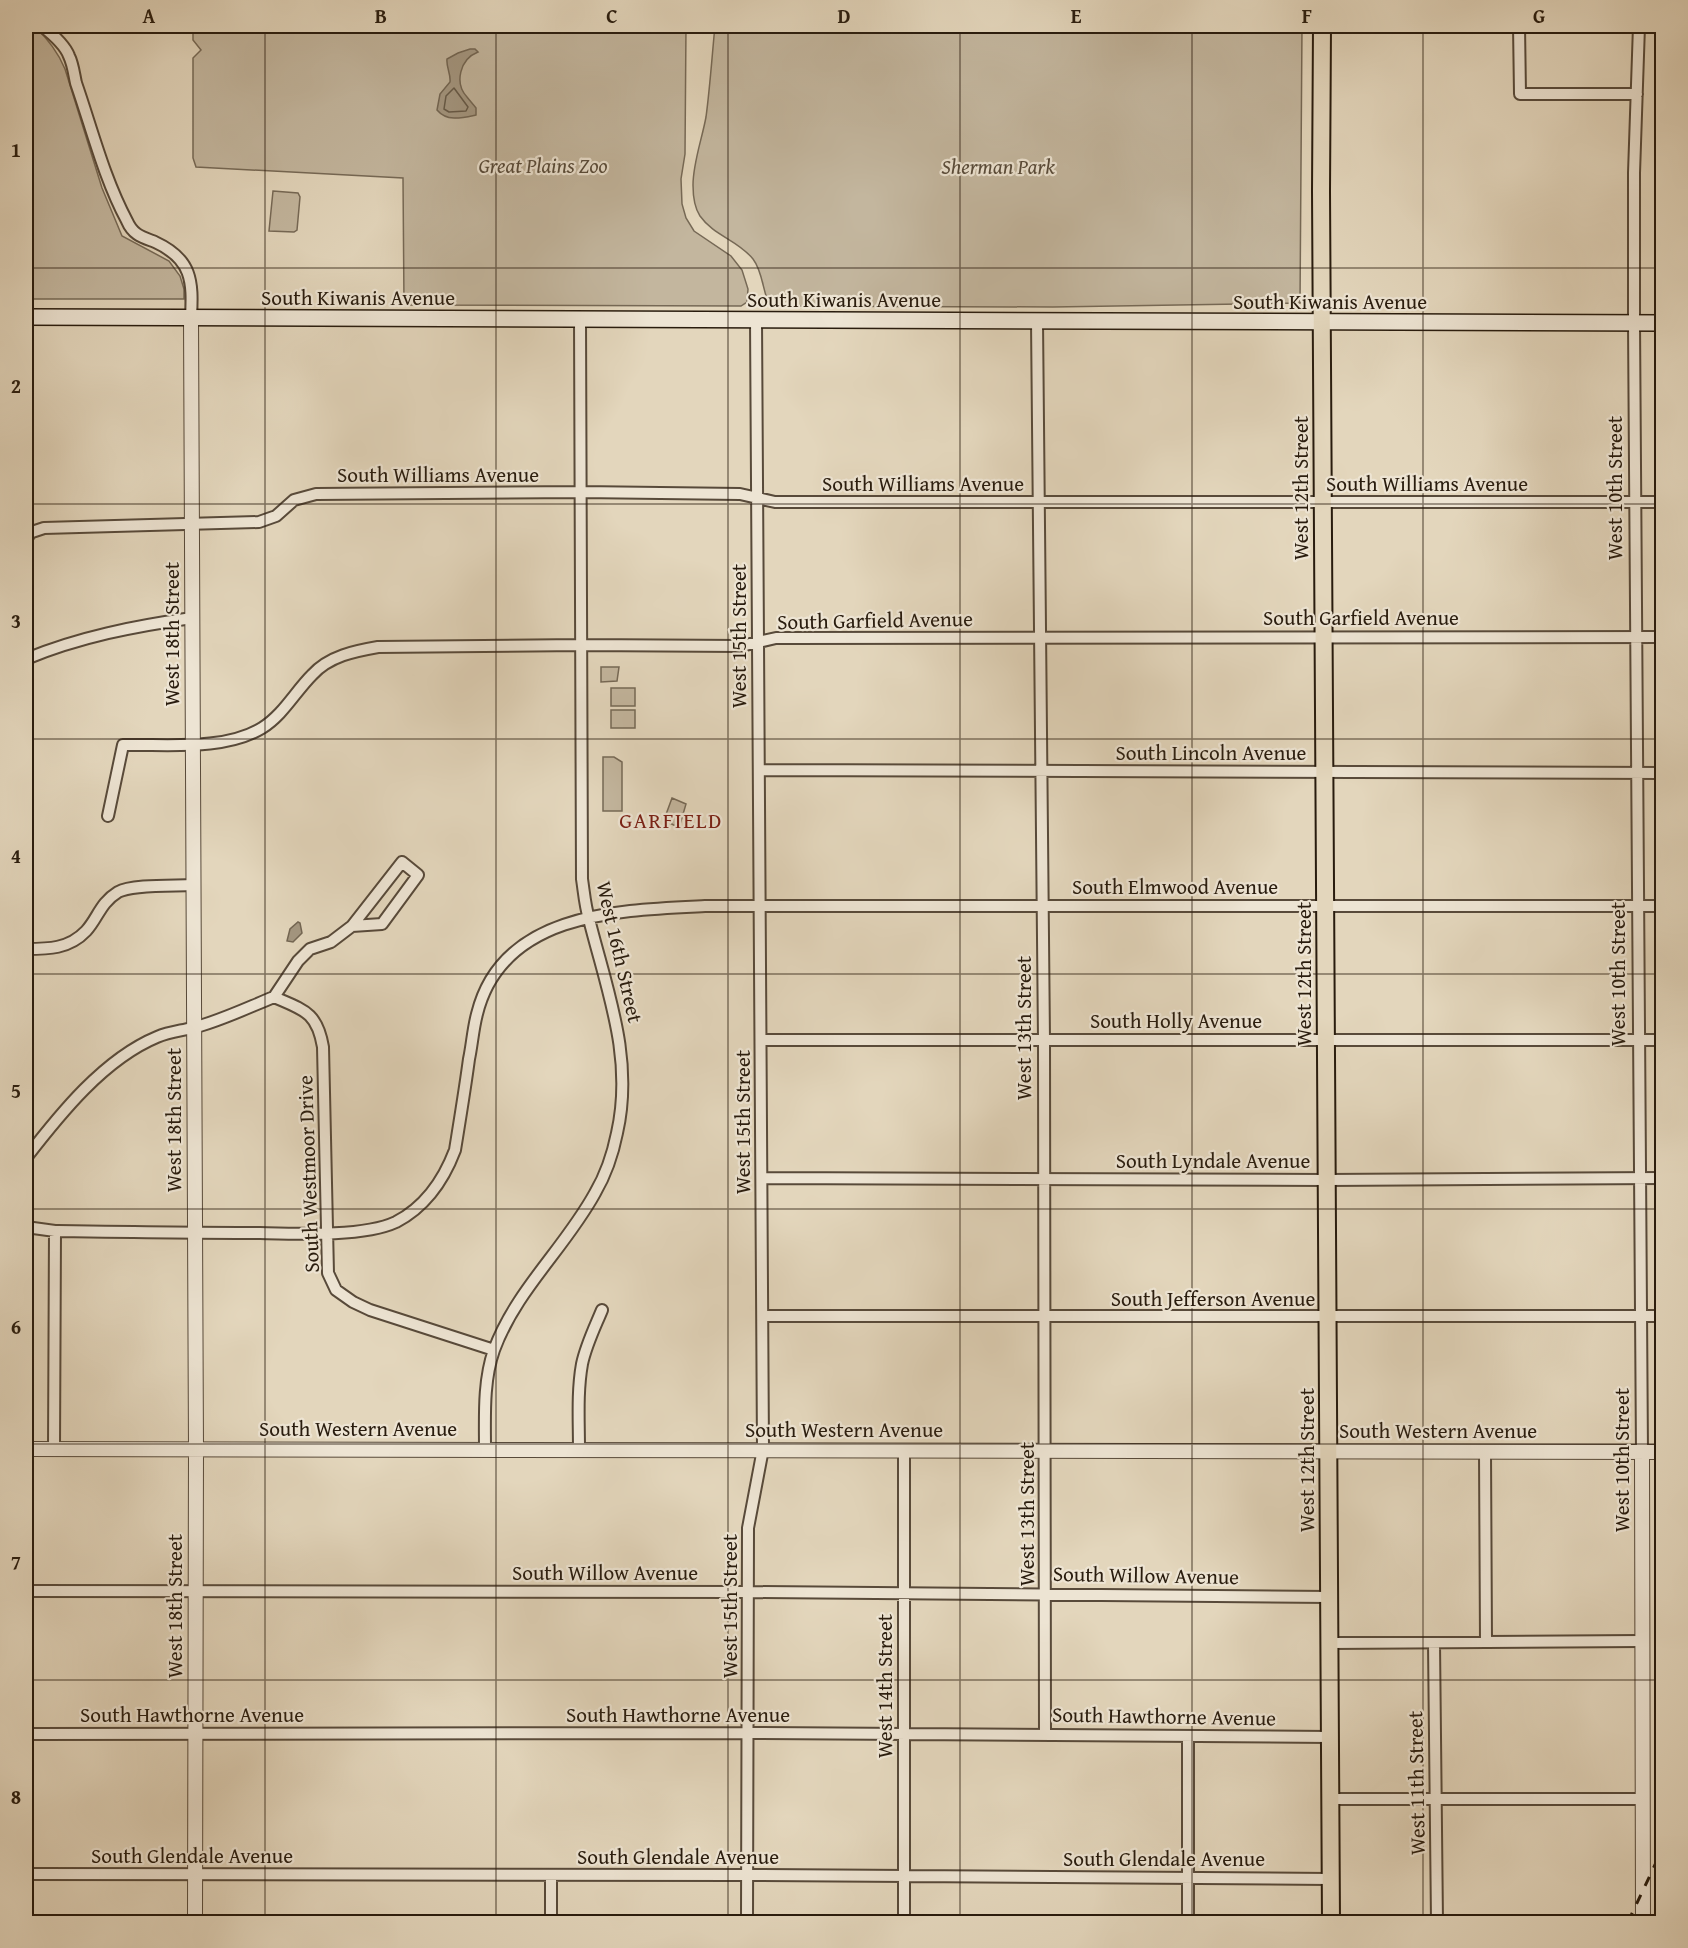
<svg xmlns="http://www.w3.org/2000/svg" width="1688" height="1948" font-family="'Gentium Book Plus',serif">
	<rect width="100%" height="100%" fill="#e3d6bc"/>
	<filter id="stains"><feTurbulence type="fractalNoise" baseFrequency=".00333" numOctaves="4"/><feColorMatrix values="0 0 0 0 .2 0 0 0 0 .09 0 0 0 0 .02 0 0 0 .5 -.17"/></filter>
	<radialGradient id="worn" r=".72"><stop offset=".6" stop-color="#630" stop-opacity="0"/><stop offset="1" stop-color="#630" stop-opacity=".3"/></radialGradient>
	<path fill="#c3b69e" stroke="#766956" stroke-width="1.5" d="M26 26H34C47 38 58 52 65 69L102 188 122 236 169 261 180 276 184 289V299H26Z
		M193 26H686L685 154 681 179 682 204 686 218 694 231 731 256 742 270 748 289 747 302 741 306 404 305 403 178 196 167 193 158V58L201 50 193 40Z
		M715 26H1302L1300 303 1053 307 771 306C763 298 764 273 753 259 738 240 714 236 700 216 694 207 693 196 693 185 693 163 702 139 706 117 710 87 712 56 715 26Z
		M273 191 298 193 300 197 297 230 294 232 269 231Z
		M601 667H619L617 681 601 682Z
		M611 688H635V706H611Z
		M611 710H635V728H611Z
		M603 757H614L622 762V811H603Z
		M672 798 686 804 679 828 664 820Z"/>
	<path fill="#a49781" stroke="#736653" stroke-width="1.5" d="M470 49H475L478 52C460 59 454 83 467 97 470 101 473 104 476 108V115C462 118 447 122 437 110L440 94 450 82C451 74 446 67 447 59L458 53Z
		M298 922 300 923 302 933 293 942 287 941 290 929Z"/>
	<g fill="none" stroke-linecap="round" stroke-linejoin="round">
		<path stroke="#665a48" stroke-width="1.5" d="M454 88 468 107 466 111 449 112 444 109 446 96Z"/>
		<g stroke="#584a3a" stroke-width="14">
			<path id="minor" d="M42 26C51 33 65 45 69 56 73 64 74 74 76 83 92 129 104 178 127 221 133 235 142 237 155 242 192 259 193 281 191 317
				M1519 26 1520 94H1637
				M1639 26 1634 173V323L1642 1452
				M1037 321 1044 1040 1045 1735
				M26 538 32 532 44 528 259 522 276 516 294 500 316 494 581 492 740 494 775 502H1662
				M26 659C79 637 135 626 192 618
				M759 770 1662 773
				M108 816 123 745C167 744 224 751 262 728 283 715 295 692 312 675 329 656 355 651 378 647L581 645 741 646 776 638 1662 637
				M26 949C48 949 69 949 86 931 98 918 100 903 118 892 132 884 175 886 192 885
				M274 997 298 961 310 949 331 942 352 926 402 862 418 875 382 924 352 926
				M761 1040H1662
				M26 1158C60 1114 104 1059 157 1037 169 1032 180 1031 192 1028 218 1022 249 1007 274 997 304 1010 317 1012 323 1047L328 1273 336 1290 353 1302 370 1310 494 1350
				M762 1178 1327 1180 1662 1178
				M26 1227 55 1231C124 1232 192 1233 260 1233 297 1234 364 1237 396 1222 425 1207 444 1179 455 1150 460 1119 465 1089 469 1059 472 1045 473 1029 477 1014 502 912 620 910 705 906H1662
				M763 1316H1662
				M54 1449 55 1231
				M485 1449C485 1417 483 1381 494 1350 516 1290 565 1248 595 1193 605 1176 613 1153 617 1133 634 1058 607 991 589 919 585 906 584 892 582 879L580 319
				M579 1450C579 1421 577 1392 582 1364 586 1345 595 1327 602 1310
				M904 1450V1922
				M1485 1452 1486 1642
				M26 1591 749 1592 1329 1597
				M1329 1643 1642 1641
				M1434 1643 1437 1922
				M26 1734 749 1733 1330 1737
				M1188 1736V1922
				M1330 1799H1642
				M26 1874 747 1875 1330 1879
				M551 1922V1875
				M747 1922 748 1528 763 1449 756 320"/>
		</g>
		<g stroke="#584a3a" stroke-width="16">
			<path id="tertiary" d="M191 317 196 1449 195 1922
				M26 1449 1662 1452
				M1642 1452 1643 1922"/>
		</g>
		<g stroke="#291c0e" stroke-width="18">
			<path id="secondary" d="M26 317 1662 323"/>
		</g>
		<g stroke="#291c0e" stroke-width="20">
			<path id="primary" d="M1322 26 1321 191 1331 1922"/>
		</g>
		<use href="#minor" stroke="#ede4d3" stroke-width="10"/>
		<use href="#tertiary" stroke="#ede4d3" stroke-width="14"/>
		<use href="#secondary" stroke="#ede4d3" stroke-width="15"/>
		<use href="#primary" stroke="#e3d6bc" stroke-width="16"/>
		<path stroke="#291c0e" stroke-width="3" stroke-dasharray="10 10" stroke-linecap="butt" d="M1628 1922 1662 1850"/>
	</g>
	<path fill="none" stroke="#291c0e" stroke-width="1.5" stroke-opacity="0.55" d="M265 26V1922M496 26V1922M728 26V1922M960 26V1922M1192 26V1922M1423 26V1922M26 268H1662M26 504H1662M26 739H1662M26 974H1662M26 1209H1662M26 1444H1662M26 1680H1662"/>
	<g text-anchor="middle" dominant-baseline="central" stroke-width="4.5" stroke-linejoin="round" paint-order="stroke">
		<g font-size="21" font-style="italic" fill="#574a39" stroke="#ede4d3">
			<text x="543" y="165">Great Plains Zoo</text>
			<text x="998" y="166">Sherman Park</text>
		</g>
		<g font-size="21" fill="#291c0e" stroke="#ede4d3">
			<text x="358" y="297">South Kiwanis Avenue</text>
			<text x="844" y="299">South Kiwanis Avenue</text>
			<text x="1330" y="301">South Kiwanis Avenue</text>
			<text x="438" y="474">South Williams Avenue</text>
			<text x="923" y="483">South Williams Avenue</text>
			<text x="1427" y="483">South Williams Avenue</text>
			<text transform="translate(1300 488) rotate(-90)">West 12th Street</text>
			<text transform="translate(1614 488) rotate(-90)">West 10th Street</text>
			<text x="1361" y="617">South Garfield Avenue</text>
			<text transform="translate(875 620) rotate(-1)">South Garfield Avenue</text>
			<text transform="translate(171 634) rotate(-90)">West 18th Street</text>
			<text transform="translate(738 636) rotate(-90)">West 15th Street</text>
			<text x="1211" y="752">South Lincoln Avenue</text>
			<text x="1175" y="886">South Elmwood Avenue</text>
			<text transform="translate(620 952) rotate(77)">West 16th Street</text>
			<text transform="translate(1303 974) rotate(-90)">West 12th Street</text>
			<text transform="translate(1617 974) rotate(-90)">West 10th Street</text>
			<text x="1176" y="1020">South Holly Avenue</text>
			<text transform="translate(1023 1028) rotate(-90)">West 13th Street</text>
			<text transform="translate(173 1120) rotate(-90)">West 18th Street</text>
			<text transform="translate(742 1122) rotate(-90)">West 15th Street</text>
			<text x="1213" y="1160">South Lyndale Avenue</text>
			<text transform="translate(308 1174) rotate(-92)">South Westmoor Drive</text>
			<text x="1213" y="1298">South Jefferson Avenue</text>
			<text x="358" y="1428">South Western Avenue</text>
			<text x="844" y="1429">South Western Avenue</text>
			<text x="1438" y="1430">South Western Avenue</text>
			<text transform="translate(1306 1460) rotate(-90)">West 12th Street</text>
			<text transform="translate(1621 1460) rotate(-90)">West 10th Street</text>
			<text transform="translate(1026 1514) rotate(-90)">West 13th Street</text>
			<text x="605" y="1572">South Willow Avenue</text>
			<text transform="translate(1146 1575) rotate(1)">South Willow Avenue</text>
			<text transform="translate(174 1606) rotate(-90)">West 18th Street</text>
			<text transform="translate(729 1606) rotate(-90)">West 15th Street</text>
			<text transform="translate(884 1686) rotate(-90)">West 14th Street</text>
			<text x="192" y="1714">South Hawthorne Avenue</text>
			<text x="678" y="1714">South Hawthorne Avenue</text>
			<text transform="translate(1164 1716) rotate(1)">South Hawthorne Avenue</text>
			<text transform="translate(1416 1783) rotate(-91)">West 11th Street</text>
			<text x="192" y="1855">South Glendale Avenue</text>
			<text x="678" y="1856">South Glendale Avenue</text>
			<text x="1164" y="1858">South Glendale Avenue</text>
		</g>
		<g font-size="22" letter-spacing="1.5" fill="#7a1f14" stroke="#ede4d3">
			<text x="671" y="820">GARFIELD</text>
		</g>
	</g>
	<rect width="1688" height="1948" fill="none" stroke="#e3d6bc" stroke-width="66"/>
	<rect x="33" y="33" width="1622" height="1882" fill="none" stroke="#291c0e" stroke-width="2"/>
	<g font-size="20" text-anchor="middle" font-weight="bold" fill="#291c0e">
		<text x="149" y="23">A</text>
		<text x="381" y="23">B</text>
		<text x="612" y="23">C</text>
		<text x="844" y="23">D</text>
		<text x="1076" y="23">E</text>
		<text x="1307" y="23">F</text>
		<text x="1539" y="23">G</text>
		<text x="16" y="157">1</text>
		<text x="16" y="393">2</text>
		<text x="16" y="628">3</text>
		<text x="16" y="863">4</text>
		<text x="16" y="1098">5</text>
		<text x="16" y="1334">6</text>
		<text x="16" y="1569">7</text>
		<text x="16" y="1804">8</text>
	</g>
	<rect width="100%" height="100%" filter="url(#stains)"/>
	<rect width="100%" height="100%" fill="url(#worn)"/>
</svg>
